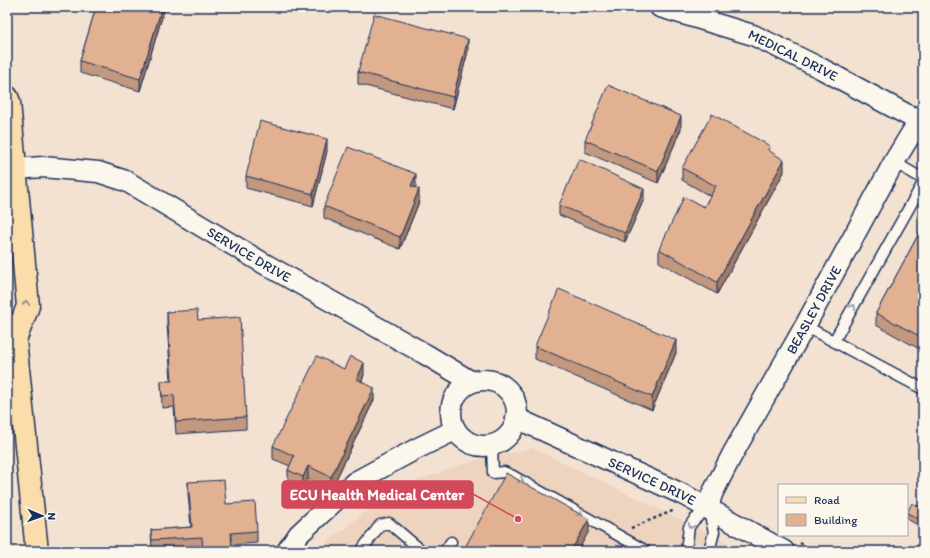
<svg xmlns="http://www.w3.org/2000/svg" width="930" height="558" font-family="Itim,sans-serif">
	<rect width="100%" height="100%" fill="#f3e2d1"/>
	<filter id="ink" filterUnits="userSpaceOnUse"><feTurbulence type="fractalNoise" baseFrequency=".025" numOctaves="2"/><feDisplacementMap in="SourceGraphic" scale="8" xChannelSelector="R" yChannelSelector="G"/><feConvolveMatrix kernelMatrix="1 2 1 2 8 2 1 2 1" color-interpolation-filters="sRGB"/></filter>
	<g filter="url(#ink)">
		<path fill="#eed3be" d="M533 448 745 551H316L395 488 473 461Z"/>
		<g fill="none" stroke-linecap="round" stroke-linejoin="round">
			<g stroke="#1b2f5e" stroke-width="13">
				<path id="service" d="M894 162 923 179
					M805 326 923 389
					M834 341 923 183
					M492 446 493 473 504 472 513 476 646 551
					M361 551 380 525 389 523 422 551
					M445 551 451 542
					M686 551 689 527 694 520 708 508 714 532 709 551"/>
			</g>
			<g stroke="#1b2f5e" stroke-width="23">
				<g id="minor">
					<path id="s1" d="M660 7 753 35 822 69 919 121"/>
					<path id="s2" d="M15 169 43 167 98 172 126 181 263 263 425 354 472 382"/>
					<circle cx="484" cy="413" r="33"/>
					<path id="s3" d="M516 418 684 495 784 551"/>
					<path id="s4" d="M708 508 712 494 732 455 805 326 894 162 923 114"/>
					<path d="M287 551 299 534 355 482 416 449 455 430"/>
				</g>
			</g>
			<g stroke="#1b2f5e" stroke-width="25">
				<path id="primary" d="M7 97 9 102 28 306 15 340
					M10 326 15 340 37 551"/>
			</g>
			<path stroke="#1b2f5e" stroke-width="2.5" stroke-dasharray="3 3" stroke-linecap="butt" d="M631 528 675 510
				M800 543 814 551"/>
			<use href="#service" stroke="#fbf7ec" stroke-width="10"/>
			<use href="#minor" stroke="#fbf7ec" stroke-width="20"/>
			<use href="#primary" stroke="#faddab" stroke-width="22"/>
		</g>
		<path fill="#c2987e" stroke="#1b2f5e" d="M96 7H165L140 91 80 73V61Z
			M468 51 453 109 358 84V72Z
			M681 129 658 183 585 152V140Z
			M327 151 313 206 246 188V176Z
			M770 152 784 172 717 294 659 262V249L704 207 710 196 682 180V168Z
			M416 186 415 188 419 202 400 249 324 218V206Z
			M644 199 625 242 559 215V205Z
			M923 226V351L876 325V313Z
			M167 312 198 320 246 417V429L176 434 174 407 162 408 161 381H171L167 324Z
			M535 346 676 353 652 410 535 359Z
			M344 369 364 375 362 381 374 400 331 490 308 479 303 489 288 482V470L290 466 273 459V446Z
			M188 482 226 504 257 531V543L232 545V551H202V549L169 551H152L151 530 191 527 188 494Z
			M923 509V528L907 519V511Z"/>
		<path fill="#9e7c66" stroke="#1b2f5e" d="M162 7H165L140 91V79Z
			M468 39V51L453 109V97Z
			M681 116V129L658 183V171Z
			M327 139V151L313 206V194Z
			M784 160V172L717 294V282Z
			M416 174V186L411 198V186Z
			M419 189V202L400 249V237Z
			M644 189V199L625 242V233Z
			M676 340V353L652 410V397Z
			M364 363V375L357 391V379Z
			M374 388V400L331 490V477Z
			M308 466V479L303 489V477Z
			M589 519V531L578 551H571Z"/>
		<path fill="#e1b192" stroke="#1b2f5e" d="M96 7H162L140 79 80 61Z
			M374 14 468 39 453 97 358 72Z
			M608 85 681 116 658 171 585 140Z
			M712 114 770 146 768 150 784 160 717 282 659 249 684 197 704 207 716 186 682 168Z
			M260 121 327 139 313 194 246 176Z
			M348 147 416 174 411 186 419 189 400 237 324 206Z
			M579 159 644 189 625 233 559 205Z
			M923 226V338L876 313Z
			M559 289 676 340 652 397 535 346Z
			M197 310 198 320 240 317 246 417 176 422 174 395 162 396 161 381H172L167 312Z
			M317 356 344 369 350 356 364 363 357 379 374 388 331 477 308 466 303 477 288 470 294 456 273 446Z
			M506 473 589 519 571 551H463Z
			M224 480 226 504 255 502 257 531 231 533 232 551H203L202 537 152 540 151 530 192 527 188 482Z
			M912 503 923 509V521L907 513Z"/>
		<defs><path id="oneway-chevron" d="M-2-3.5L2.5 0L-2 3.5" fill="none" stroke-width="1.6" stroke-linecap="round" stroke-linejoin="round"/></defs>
		<use stroke="#8a8684" href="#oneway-chevron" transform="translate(26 303) rotate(-88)"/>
		<g stroke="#8b93a5">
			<use href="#oneway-chevron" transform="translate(853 307) rotate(-61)"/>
			<use href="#oneway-chevron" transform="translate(521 480) rotate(29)"/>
			<use href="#oneway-chevron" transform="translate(580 513) rotate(30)"/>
			<use href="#oneway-chevron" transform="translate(691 526) rotate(115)"/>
		</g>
	</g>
	<g text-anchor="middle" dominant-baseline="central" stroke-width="3" stroke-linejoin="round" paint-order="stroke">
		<g font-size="14" fill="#1b2f5e" stroke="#fbf7ec">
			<text stroke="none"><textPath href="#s1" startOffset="142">MEDICAL DRIVE</textPath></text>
			<text stroke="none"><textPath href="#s2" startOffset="256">SERVICE DRIVE</textPath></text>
			<text stroke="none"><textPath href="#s4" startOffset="225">BEASLEY DRIVE</textPath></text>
			<text stroke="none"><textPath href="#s3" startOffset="150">SERVICE DRIVE</textPath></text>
		</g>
	</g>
	<path fill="none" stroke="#d1495b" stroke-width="1.5" d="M518 519L473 494"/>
	<circle fill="#d1495b" stroke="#fbf7ec" stroke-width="1.5" cx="518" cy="519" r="4"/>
	<rect fill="#d1495b" stroke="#d1495b" stroke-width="1.5" x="282" y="481" width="191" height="27" rx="4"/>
	<g font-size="15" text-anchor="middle" font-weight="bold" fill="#fff">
		<text x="377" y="500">ECU Health Medical Center</text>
	</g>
	<rect width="930" height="558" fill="none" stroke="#fbf7ec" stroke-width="24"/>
	<rect x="12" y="12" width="906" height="534" fill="none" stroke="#1b2f5e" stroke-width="1.5" filter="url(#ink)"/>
	<rect x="778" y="484" width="130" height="52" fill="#fbf7ec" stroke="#a1a7b3"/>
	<rect x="786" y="497" width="20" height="6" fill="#faddab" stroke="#a1a7b3"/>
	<text x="814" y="504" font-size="12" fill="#1b2f5e">Road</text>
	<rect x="786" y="514" width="20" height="12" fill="#e1b192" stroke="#a1a7b3"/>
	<text x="814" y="524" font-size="12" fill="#1b2f5e">Building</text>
	<g transform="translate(42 516) rotate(92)" stroke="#fbf7ec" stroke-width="3" paint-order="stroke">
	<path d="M0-3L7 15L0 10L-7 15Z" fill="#1b2f5e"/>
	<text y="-6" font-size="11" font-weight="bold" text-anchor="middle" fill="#1b2f5e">N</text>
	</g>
</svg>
